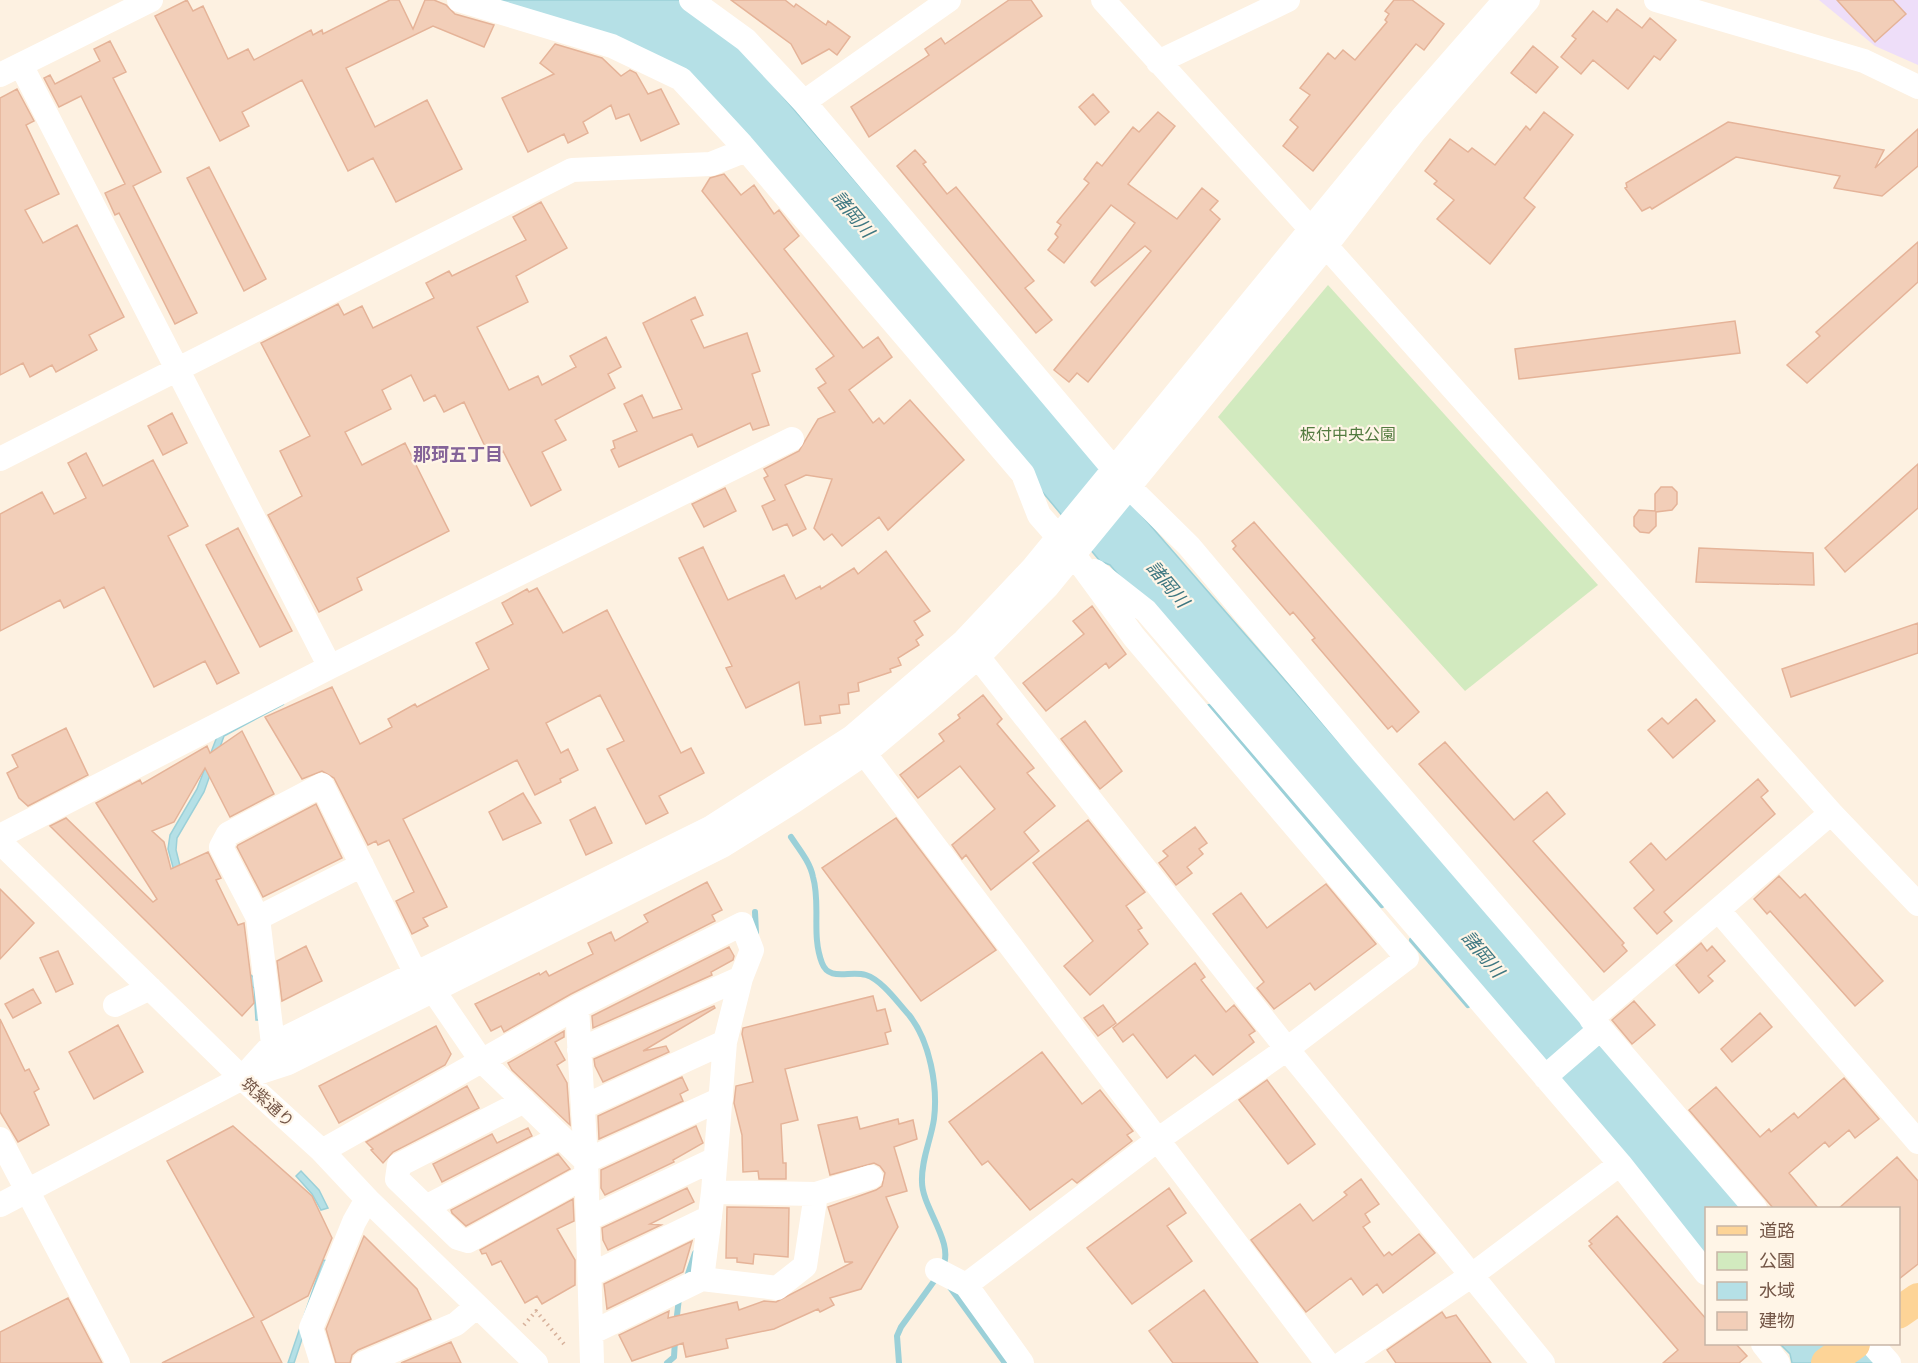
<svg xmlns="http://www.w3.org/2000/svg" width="1918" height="1363" font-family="Mulish,'Noto Sans JP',sans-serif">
	<rect width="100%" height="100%" fill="#fdf1e1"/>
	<path fill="#eedef9" d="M1819 0H1918V65L1875 46Z"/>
	<path fill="#d2eabf" d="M1328 285 1598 585 1465 691 1218 417Z"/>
	<path fill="#b5e0e6" stroke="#9bd0d8" stroke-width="1.5" d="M489 0H680L726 30 1137 510 1744 1208H1706V1258L1110 565 1100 561 712 96Z
		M284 704 224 736 204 792 177 838 176 850 191 910 235 964 255 978 262 1020H256L254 988 232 970 185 911 168 849 170 835 197 789 218 734Z
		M301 1171 319 1190 328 1208 321 1210 312 1194 296 1176Z
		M323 1260 328 1261 294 1363H288Z
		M1780 1344H1862L1878 1363H1792L1790 1354Z"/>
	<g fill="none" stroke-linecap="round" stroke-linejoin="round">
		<path stroke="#9bd0d8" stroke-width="6" d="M1209 707 1382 905
			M791 837C799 849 810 862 813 877 821 904 811 935 822 963 829 982 850 970 866 975 882 980 898 1003 909 1015 930 1041 938 1087 934 1119 931 1140 921 1160 922 1182 922 1208 956 1244 942 1268
			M755 912 756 933
			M1412 940 1468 1005
			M687 1277 695 1253
			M949 1286 1005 1363
			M676 1324 679 1298
			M667 1363 674 1357 675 1340
			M899 1363 897 1336 901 1327 937 1277"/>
	</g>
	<path fill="#f2ceb8" stroke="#e5b398" stroke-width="1.5" d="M187 0 193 11 203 6 228 59 248 49 254 60 311 30 313 35 322 30 323 34 390 0H399L413 29 425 0H434L446 5 455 14 494 25 484 47 433 26 346 68 375 127 427 100 462 169 396 202 373 158 348 171 302 80 242 112 249 126 220 141 155 16Z
		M731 0H785L794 7 796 4 826 25 828 21 850 37 837 55 829 49 802 64 791 44Z
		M1009 0H1031L1042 16 869 137 851 107 929 55 925 49 941 38 945 44Z
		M1394 0H1412L1444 24 1424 50 1416 44 1313 171 1283 146 1298 127 1290 120 1310 95 1300 88 1328 53 1335 59 1343 50 1355 60 1387 22 1385 20 1389 14 1385 11Z
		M1837 0H1893L1906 14 1875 42Z
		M1617 9 1642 28 1650 18 1676 40 1660 60 1654 56 1628 89 1593 60 1581 74 1561 57 1576 39 1572 36 1593 11 1607 22Z
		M110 41 126 72 113 78 161 172 133 186 197 313 175 324 119 213 115 215 105 193 125 184 81 96 59 107 44 78 50 75 55 84 100 61 94 49Z
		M555 44 602 58 621 76 630 70 636 73 648 94 661 89 679 124 641 141 629 114 616 119 611 105 583 122 588 133 568 143 564 134 528 152 502 98 554 74 540 63Z
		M1533 46 1558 67 1536 93 1511 73Z
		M17 89 34 121 26 125 59 194 25 210 43 243 77 225 124 317 89 335 97 350 56 372 52 365 30 377 23 363 0 375V98Z
		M1093 94 1109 112 1095 125 1079 107Z
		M1158 112 1175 126 1128 184 1177 219 1202 188 1218 201 1210 210 1220 219 1088 382 1077 373 1069 382 1054 370 1151 251 1145 246 1095 286 1091 282 1135 223 1111 205 1064 263 1048 250 1058 237 1055 234 1061 225 1057 222 1089 183 1084 179 1097 162 1102 166 1133 127 1139 132Z
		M1544 112 1573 135 1524 198 1535 207 1490 264 1437 219 1454 200 1434 184 1437 181 1425 171 1450 139 1468 152 1472 148 1495 165 1526 126 1530 130Z
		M1728 122 1884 150 1875 168 1918 129V166L1882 196 1834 188 1840 176 1736 157 1652 209 1650 207 1642 211 1625 188 1627 187 1626 183Z
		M915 150 926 162 923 164 947 194 956 187 1034 281 1025 288 1052 320 1036 333 897 166Z
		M209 167 266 279 244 291 187 178Z
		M724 174 741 195 754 185 774 214 779 210 799 236 784 249 863 348 878 337 892 357 849 390 873 423 879 418 884 424 910 400 964 460 888 530 879 517 842 546 832 534 824 540 814 528 832 479 806 475 785 485 806 529 793 536 787 524 773 530 762 506 775 500 764 478 768 476 764 469 799 451 818 419 835 412 818 388 826 383 816 369 834 356 702 191 710 178Z
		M541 202 567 248 516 276 528 302 477 327 509 390 538 376 542 385 576 367 570 356 606 337 621 367 608 374 615 388 555 420 566 440 542 452 561 490 531 506 503 451 490 457 464 402 444 412 435 395 424 401 411 375 382 390 391 409 345 432 362 465 405 443 449 531 357 578 362 590 319 612 268 515 302 496 280 451 310 436 261 343 338 304 344 315 362 306 373 328 434 298 426 283 449 271 452 276 526 240 513 217Z
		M1918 242V282L1807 383 1787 365 1820 336 1816 332Z
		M695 297 703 315 691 320 704 348 747 333 760 371 752 374 769 425 753 430 750 423 698 447 692 434 619 467 611 450 615 448 613 441 637 431 624 404 642 395 653 418 682 409 643 323Z
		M1735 321 1740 353 1519 379 1515 349Z
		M172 413 187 443 163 455 148 426Z
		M86 453 103 486 153 460 188 526 168 536 239 673 217 684 205 661 154 687 104 587 64 608 60 600 0 631V514L42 492 54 514 86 498 68 463Z
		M1918 464V508L1845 572 1825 548Z
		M1661 487H1672L1677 492V504L1672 510 1656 512V526L1649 533 1640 532 1634 526V517L1639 510 1655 511V494Z
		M725 488 736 511 704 527 692 504Z
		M1254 522 1419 712 1397 732 1392 726 1388 729 1312 640 1315 638 1293 612 1290 615 1233 549 1236 546 1232 541Z
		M238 528 292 631 260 647 206 545Z
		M703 547 728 600 784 575 796 599 820 586 821 589 854 568 858 574 886 551 930 611 914 621 923 635 916 640 919 645 898 658 901 665 890 669 891 672 858 683 859 691 848 693 849 704 839 705 840 713 820 716 821 723 805 725 799 682 746 708 726 668 732 666 679 558Z
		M1699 548 1813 553 1814 585 1696 582Z
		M537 588 563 633 607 610 681 753 691 748 704 773 659 796 668 813 646 824 607 749 624 741 600 695 546 723 561 753 568 749 578 770 560 779 561 782 535 795 517 760 403 819 447 907 423 918 428 926 412 934 396 901 414 892 389 840 378 845 376 841 368 845 334 778 322 771 302 779 265 717 332 687 360 744 392 727 388 719 415 704 417 707 489 669 476 643 513 624 502 603 527 589 529 592Z
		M1092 606 1126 654 1109 668 1106 663 1046 711 1023 683 1084 634 1073 621Z
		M1918 623V653L1791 697 1782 669Z
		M983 695 1002 719 997 724 1034 768 1027 773 1055 806 1024 832 1039 851 991 890 966 855 962 859 952 845 995 809 960 766 918 798 900 775 944 741 939 734 960 718 958 715Z
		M1696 699 1715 721 1673 758 1648 730 1662 718 1668 724Z
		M1085 721 1122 771 1100 789 1061 739Z
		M66 728 88 775 28 806 19 798 7 773 18 767 12 755Z
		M242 731 274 794 230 817 205 768 174 822 152 831 164 842 171 869 208 852 221 878 216 880 238 925 244 923 254 1003 242 1016 50 826 66 818 153 902 157 899 96 803 140 780 142 784 207 746 210 753Z
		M1445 742 1514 820 1547 792 1565 814 1533 841 1624 943 1622 945 1627 951 1604 972 1419 764Z
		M1758 779 1768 791 1761 797 1775 814 1664 912 1672 921 1657 934 1634 908 1654 890 1630 862 1651 843 1666 860Z
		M523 793 541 823 503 840 489 812Z
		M316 804 342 858 263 897 237 847 238 845Z
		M595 807 612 843 586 855 570 820Z
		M896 818 996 950 921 1001 822 868Z
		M1088 820 1145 892 1126 906 1142 928 1138 930 1148 944 1090 995 1064 966 1093 941 1033 863Z
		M1195 827 1207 843 1199 849 1203 854 1187 867 1192 873 1176 885 1159 863 1168 856 1163 851Z
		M1779 876 1800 898 1805 894 1883 981 1855 1006 1770 911 1767 914 1754 899Z
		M707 882 722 910 712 915 715 921 571 994 504 1032 501 1026 491 1031 475 1004 539 973 540 975 546 971 549 976 593 954 588 943 611 932 615 941 648 922 644 915Z
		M1326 884 1376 944 1315 990 1310 983 1274 1009 1257 988 1264 982 1213 914 1241 893 1267 928Z
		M0 889 34 923 0 959Z
		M1701 943 1707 951 1712 946 1725 961 1708 976 1713 981 1699 993 1676 965Z
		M306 946 322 981 282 1001 277 961Z
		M729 947 734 956 733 960 711 972 712 975 593 1028 592 1016Z
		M58 951 73 984 56 992 40 958Z
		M1195 963 1205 977 1201 980 1226 1012 1234 1005 1255 1031 1249 1035 1254 1042 1213 1075 1195 1055 1167 1078 1133 1034 1123 1042 1113 1028Z
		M33 989 41 1003 13 1018 5 1004Z
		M873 996 877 1011 885 1009 891 1031 885 1033 888 1044 785 1069 798 1120 781 1124 783 1163H786V1179H759L758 1171 743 1172 742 1135 734 1103 736 1086 753 1082 742 1034 743 1028Z
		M1634 1001 1655 1025 1632 1044 1612 1020Z
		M1103 1005 1116 1023 1098 1036 1084 1018Z
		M714 1006 715 1008 643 1051 666 1046 669 1052 603 1082 595 1066 594 1059Z
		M1760 1013 1772 1027 1732 1062 1721 1049Z
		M0 1019 25 1071 29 1069 39 1089 34 1092 49 1125 18 1142 0 1112Z
		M118 1025 143 1072 94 1099 69 1052Z
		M436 1026 451 1054 445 1065 339 1123 319 1086Z
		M564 1031V1037L555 1042 565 1060 557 1065 567 1083 570 1125 512 1070 508 1063Z
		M1042 1052 1082 1104 1100 1090 1133 1131 1127 1135 1132 1141 1077 1183 1072 1179 1030 1210 988 1161 982 1165 949 1122Z
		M682 1077 688 1090 680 1094 683 1101 599 1139 598 1116Z
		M1844 1078 1879 1119 1855 1138 1849 1130 1829 1147 1825 1142 1789 1173 1819 1209H1774L1689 1110 1716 1087 1760 1137 1769 1129 1771 1132 1794 1113 1798 1118Z
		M1267 1080 1315 1144 1288 1164 1239 1100Z
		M467 1086 479 1108 393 1152 383 1163 371 1150 373 1149 366 1142Z
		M857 1117 860 1129 898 1119 899 1124 913 1120 917 1139 894 1147 907 1191 886 1197 898 1227 861 1289 830 1298 834 1305 820 1312 818 1309 774 1329 726 1339 728 1348 686 1357 683 1343 632 1361 619 1335 669 1311 668 1318 737 1302 739 1310 764 1301 776 1302 853 1262H845L828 1207 876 1190 882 1186 885 1173 880 1166 874 1163 830 1175 818 1125Z
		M233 1126 312 1196 332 1238 308 1296 261 1321 282 1363H162L254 1317 167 1161Z
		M696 1126 703 1143 673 1160 674 1162 605 1195 601 1188V1170Z
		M528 1128 532 1136 442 1182 433 1164 492 1134 497 1143Z
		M558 1154 570 1169 466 1226 452 1213 451 1210Z
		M1897 1157 1918 1181V1264L1899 1279V1209H1838Z
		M1361 1179 1379 1204 1365 1214 1370 1222 1363 1227 1384 1256 1389 1252 1392 1255 1419 1234 1435 1253 1383 1293 1377 1284 1363 1295 1351 1278 1306 1312 1251 1240 1300 1204 1313 1221 1347 1195 1344 1192Z
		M687 1188 694 1202 650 1224 661 1225 608 1250 603 1240 602 1228Z
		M1169 1188 1186 1213 1167 1226 1192 1261 1132 1304 1087 1248Z
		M573 1199 574 1221 557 1229 575 1260V1285L542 1304 537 1296 525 1303 501 1261 492 1265 486 1253 482 1254 480 1250Z
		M727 1207 789 1208 788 1257 754 1254 753 1264 737 1262V1258H726Z
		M1617 1216 1707 1320V1344H1736L1747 1356 1739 1363H1663L1678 1350 1589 1246 1592 1244 1589 1241Z
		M364 1236 417 1289 431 1319 358 1350 352 1355 350 1363H336L326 1329Z
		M692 1241 683 1272 607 1309 604 1284Z
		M1204 1290 1258 1363H1173L1149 1331Z
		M68 1298 102 1363H0V1332Z
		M1442 1312 1446 1318 1456 1315 1491 1363H1396L1387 1350Z
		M451 1342 461 1363H401Z"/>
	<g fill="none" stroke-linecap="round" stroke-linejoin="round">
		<path stroke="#d7b19b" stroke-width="4" stroke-dasharray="1.5 4.5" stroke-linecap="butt" d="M524 1325 536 1311 564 1344"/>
		<path stroke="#fff" stroke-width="24" d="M459 0 612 46 681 79 742 145 1023 474 1039 515 1074 555 1134 637 1407 958 1287 1049 1156 1141 966 1285 937 1270
			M691 0 746 40 804 102 949 0
			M1103 0 1326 246 1831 813 1918 904
			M1656 0 1864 61 1918 87
			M1158 62 1288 0
			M21 65 330 667
			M0 75 151 0
			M804 102 1128 486 1189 546 1363 753 1755 1208
			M0 459 572 170 711 164 746 150
			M1095 571 1146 611 1620 1164 1706 1273
			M978 657 1287 1049 1543 1363
			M855 741 1327 1363
			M0 836 330 667 792 439
			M0 842 242 1078 322 1151 367 1199 536 1363
			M1719 911 1918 1142
			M258 918 362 865
			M115 1005 150 988
			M577 1007 586 1161 592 1363
			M1591 1019 1831 813
			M273 1044 258 918 221 847 228 834 322 785 415 972 433 990 481 1060 586 1161 721 1099
			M579 1050 741 978
			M243 1077 273 1044 710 828 852 737 964 641 1032 569 1401 119 1505 0
			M1545 1077 1599 1030
			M524 1101 399 1165 397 1179 458 1238 468 1241 586 1176
			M583 1107 725 1042
			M0 1139 118 1363
			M322 1151 577 1007 742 924 752 950 741 978 725 1042 713 1192 702 1279 591 1333
			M816 1194 871 1177
			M0 1205 242 1078 288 1063 722 846 794 801 864 754 926 702 978 657 1048 586 1326 246 1414 132 1528 0
			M426 1207 560 1137
			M588 1219 715 1159
			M590 1275 710 1217
			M702 1279 777 1288 805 1266 816 1194 713 1192
			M966 1285 1022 1363
			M1763 1344 1778 1363
			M1872 1344 1889 1363
			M322 1363 311 1328 354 1222 367 1199
			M364 1363 456 1324 477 1306
			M1343 1363 1472 1275 1620 1164"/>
		<path stroke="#fdd497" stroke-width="32" d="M1898 1313 1918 1299
			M1827 1363 1854 1344"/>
	</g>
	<g text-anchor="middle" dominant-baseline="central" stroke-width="4.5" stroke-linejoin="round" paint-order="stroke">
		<g font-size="16" fill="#527a3f" stroke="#fff5e7">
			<text x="1348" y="434">板付中央公園</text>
		</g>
		<g font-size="16" fill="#745647" stroke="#fff5e7">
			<text transform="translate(268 1102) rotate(42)">筑紫通り</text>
		</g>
		<g font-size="18" font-style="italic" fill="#3e7781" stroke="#fff5e7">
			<text transform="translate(853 214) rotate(50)">諸岡川</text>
			<text transform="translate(1168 584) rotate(50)">諸岡川</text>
			<text transform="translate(1483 954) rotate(50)">諸岡川</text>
		</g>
		<g font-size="18" font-weight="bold" fill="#846398" stroke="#fff5e7">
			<text x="458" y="454">那珂五丁目</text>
		</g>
	</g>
	<rect x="1705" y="1207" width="195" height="138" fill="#fff5e7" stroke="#c7b5a7" stroke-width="1.5"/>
	<rect x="1717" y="1226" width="30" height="9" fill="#fdd497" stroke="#c7b5a7" stroke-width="1.5"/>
	<text x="1759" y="1237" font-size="18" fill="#745647">道路</text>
	<rect x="1717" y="1252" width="30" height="18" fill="#d2eabf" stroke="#c7b5a7" stroke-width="1.5"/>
	<text x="1759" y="1267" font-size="18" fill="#745647">公園</text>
	<rect x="1717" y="1282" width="30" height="18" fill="#b5e0e6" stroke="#c7b5a7" stroke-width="1.5"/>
	<text x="1759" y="1297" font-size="18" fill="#745647">水域</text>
	<rect x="1717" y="1312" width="30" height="18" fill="#f2ceb8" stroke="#c7b5a7" stroke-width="1.5"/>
	<text x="1759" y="1327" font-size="18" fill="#745647">建物</text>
</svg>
